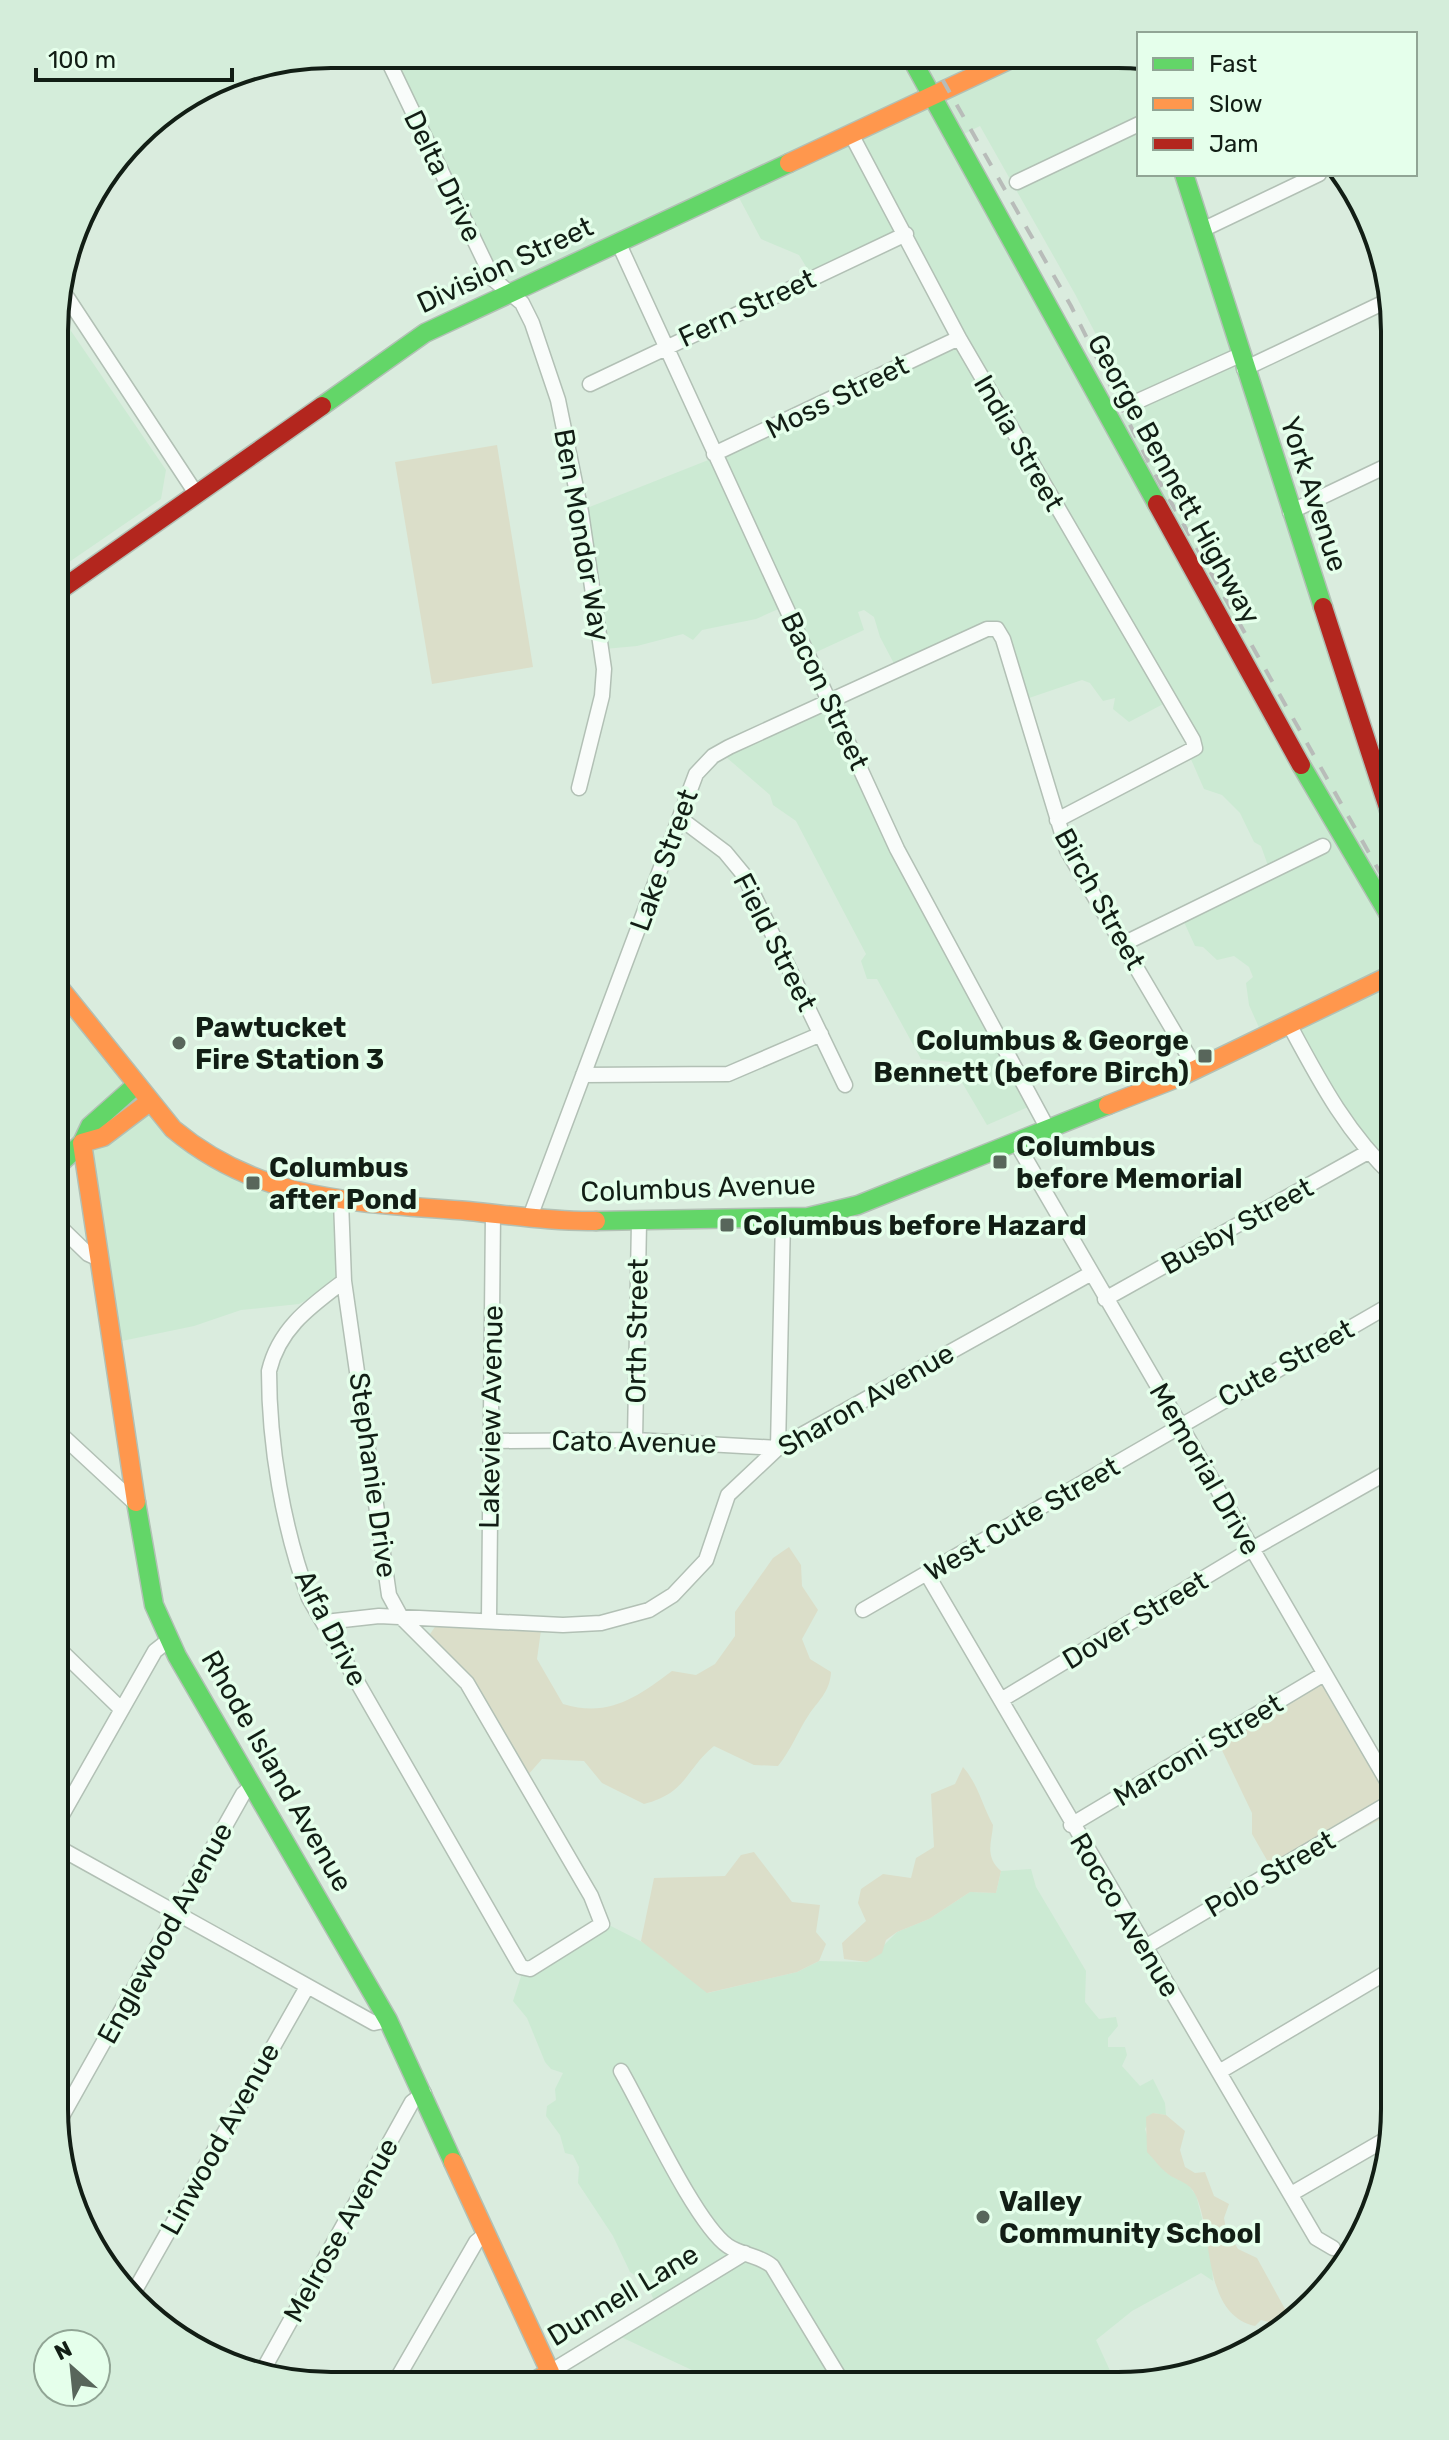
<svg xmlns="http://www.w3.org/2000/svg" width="1449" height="2440" font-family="Rubik,sans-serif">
	<rect width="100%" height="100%" fill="#daecde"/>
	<path fill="#ccead3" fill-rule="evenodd" d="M389 54 1139 56V174H1187L1378 772 1395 764V1176L1375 1157 1293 1029 1265 1041 1249 1005 1246 983 1253 977 1249 967 1234 956 1217 960 1203 947 1195 946 1184 922 1272 877 1261 846 1254 842 1240 813 1222 795 1204 789 1190 757 1197 749 1169 701 1129 722 1113 709 1115 698 1103 701 1090 683 1082 680 1029 698 997 630 900 675 880 637 874 617 864 610 858 612 864 630 810 655 785 606 756 619 702 630 693 640 683 634 637 646 604 649 582 510 721 455 963 338 908 238 814 280 799 255 761 239 737 194 509 302ZM980 126 1075 294 1134 408 1114 418 958 137Z
		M56 309 166 470 161 499 56 571Z
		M832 707 935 919 1035 1104 987 1125 950 1062 921 1059 877 979H867L861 961 866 954 796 821 773 805 770 795 726 757Z
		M55 982 195 1147 334 1201 343 1281 299 1304 241 1310 194 1326 117 1342 78 1144 55 1123Z
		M1031 1869 1036 1887 1086 1971 1085 2002 1099 2019 1116 2017 1118 2026 1108 2038V2047H1125L1127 2055 1122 2066 1140 2086 1153 2079 1165 2103 1166 2115 1153 2113 1145 2129 1149 2141 1147 2146 1167 2173 1187 2183 1196 2195 1211 2253 1213 2281 1201 2273 1132 2311 1096 2340 1117 2386 709 2385 694 2371 621 2337 659 2311 646 2283 630 2272 613 2236 578 2183 579 2167 573 2155 565 2153 560 2135 546 2116 547 2106 556 2100 555 2089 563 2073 551 2069 545 2062 527 2018 513 2001 524 1967 601 1921 656 1949 708 1993 797 1972 819 1961 867 1962 897 1932 929 1919 970 1892 996 1893 1001 1871Z"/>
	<path fill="#dbdec9" d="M497 445 533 667 432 684 395 462Z
		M789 1547 801 1565 802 1586 818 1610 802 1639 810 1659 831 1672C830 1692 818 1701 808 1716 797 1733 791 1750 778 1766L754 1765 714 1746C685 1770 687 1793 644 1804L602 1783 584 1761 542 1759 527 1776 428 1637 439 1621 542 1623 537 1659 563 1704C609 1718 637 1697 672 1671L696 1675 715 1664 735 1636V1612L773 1558Z
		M1329 1679 1394 1788V1812L1276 1876 1252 1834V1813L1219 1744Z
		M963 1767C978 1784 982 1805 993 1825 992 1842 984 1856 1001 1871L996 1893 970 1892 929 1919 897 1932 886 1940 882 1953 867 1962 844 1959 842 1943 866 1921 858 1903 861 1889 883 1874 911 1878 916 1858 934 1847 931 1794 955 1784Z
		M754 1852 792 1902 820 1905 816 1932 826 1944 819 1961 797 1972 707 1993 641 1941 654 1878 725 1876 741 1855Z
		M1153 2113 1166 2115 1185 2131 1180 2150 1185 2167 1195 2173 1205 2172 1214 2196 1229 2204 1224 2218 1226 2229 1238 2249 1257 2258 1285 2309 1292 2313 1277 2324 1261 2320 1255 2326C1202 2314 1214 2236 1196 2196 1190 2182 1179 2182 1168 2174 1161 2169 1153 2158 1147 2152L1146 2117Z
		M1336 2251 1350 2255 1333 2281 1331 2258Z"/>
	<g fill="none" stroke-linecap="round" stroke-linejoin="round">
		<g stroke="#b2c0b5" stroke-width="17">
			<path id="street" d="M385 54 493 279 522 303 532 323 558 400 581 512 604 669 602 696 579 788
				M851 134 959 338 1193 740 1195 748 1057 820
				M1017 182 1139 124
				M1202 230 1319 174
				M618 242 897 849 1049 1131
				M59 285 197 495
				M1244 369 1389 300
				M590 384 906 234
				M1136 402 1240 355
				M714 454 959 338
				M1290 512 1395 462
				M681 819 725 852 744 875 845 1085
				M1123 944 1323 846
				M1290 1026C1320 1082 1348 1135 1395 1178
				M583 1075 728 1074 821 1034
				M1017 1144 1394 1793
				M341 1201 344 1281 389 1595 401 1617 467 1683 591 1896 602 1924 530 1969 521 1967 309 1598C283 1528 269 1445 269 1371 279 1328 311 1306 344 1281
				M530 1217 696 774 713 756 729 747 987 629H997L1003 639 1067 850 1196 1069
				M55 1222 88 1254 101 1260
				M1105 1299 1368 1152
				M55 1429 136 1504
				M635 1440 639 1222
				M491 1441 635 1440 778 1448 783 1218
				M927 1574 1316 2238 1333 2248
				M863 1610 1395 1302
				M489 1620 493 1213
				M325 1622 379 1616 563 1625 601 1623 649 1610 673 1595 706 1560 728 1495 778 1448 1090 1274
				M55 1645 121 1709
				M1001 1700 1252 1549 1395 1468
				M1071 1825 1324 1674
				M54 1829 155 1651 169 1640
				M54 1845 374 2023 388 2020
				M1145 1947 1394 1800
				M621 2071C643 2109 696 2224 728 2246 741 2255 759 2255 772 2266L844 2385
				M1219 2072 1394 1968
				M57 2125 243 1794 253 1785
				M1291 2194 1393 2135
				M134 2292 307 1987
				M263 2370 412 2102 424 2093
				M394 2384 476 2242 487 2233
				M559 2384 550 2372 745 2253"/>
		</g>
		<g stroke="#b2c0b5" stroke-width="21">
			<path id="fast" d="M910 56 1157 504
				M1184 174 1323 607
				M322 406 425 333 789 163
				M1301 765 1395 925
				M55 1168 82 1143 90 1126 135 1086
				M596 1221 808 1217 858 1205 1108 1105
				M136 1502 154 1605 177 1656 388 2020 453 2162"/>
		</g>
		<g stroke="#b2c0b5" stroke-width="21">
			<path id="slow" d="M789 163 1017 56
				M55 982 173 1129C262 1203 358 1202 468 1211 510 1215 554 1222 596 1221
				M1108 1105 1182 1076 1395 973
				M82 1143 136 1502
				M82 1143 103 1137 148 1103
				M453 2162 550 2372 530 2384"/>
		</g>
		<g stroke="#b2c0b5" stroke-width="21">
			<path id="jam" d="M1157 504 1301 765
				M56 593 322 406
				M1323 607 1395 829"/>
		</g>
		<use href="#street" stroke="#f9fcfa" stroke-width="14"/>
		<use href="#fast" stroke="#63d668" stroke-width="18"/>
		<use href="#slow" stroke="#ff974d" stroke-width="18"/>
		<use href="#jam" stroke="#b3261e" stroke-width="18"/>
		<path stroke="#b8bcb9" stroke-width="4" stroke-dasharray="14 14" stroke-linecap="butt" d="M929 56 1071 306 1150 465 1395 899"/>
	</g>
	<g fill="#58665b" stroke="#e5ffeb" stroke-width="3">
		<circle cx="179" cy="1043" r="8"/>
		<rect x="1197" y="1048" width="16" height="16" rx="4"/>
		<rect x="992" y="1154" width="16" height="16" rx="4"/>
		<rect x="245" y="1175" width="16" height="16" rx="4"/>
		<rect x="719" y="1217" width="16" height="16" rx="4"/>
		<circle cx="983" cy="2217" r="8"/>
	</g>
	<g text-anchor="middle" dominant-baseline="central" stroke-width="7" stroke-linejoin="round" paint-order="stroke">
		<g font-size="28" fill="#121e15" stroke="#e5ffeb">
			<text transform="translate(443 176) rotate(64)">Delta Drive</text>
			<text transform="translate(505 265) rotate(-25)">Division Street</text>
			<text transform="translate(747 308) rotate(-25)">Fern Street</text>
			<text transform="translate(837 397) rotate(-26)">Moss Street</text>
			<text transform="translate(1019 443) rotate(60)">India Street</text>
			<text transform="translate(1174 479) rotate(61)">George Bennett Highway</text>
			<text transform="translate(1314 494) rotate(72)">York Avenue</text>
			<text transform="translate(582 535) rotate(80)">Ben Mondor Way</text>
			<text transform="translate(825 691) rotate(65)">Bacon Street</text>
			<text transform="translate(664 860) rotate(-70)">Lake Street</text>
			<text transform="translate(1100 899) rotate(61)">Birch Street</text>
			<text transform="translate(775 942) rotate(63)">Field Street</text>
			<text transform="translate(698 1188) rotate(-2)">Columbus Avenue</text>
			<text transform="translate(1237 1226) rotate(-29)">Busby Street</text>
			<text transform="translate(637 1331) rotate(-89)">Orth Street</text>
			<text transform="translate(1286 1363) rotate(-29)">Cute Street</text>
			<text transform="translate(866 1400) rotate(-30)">Sharon Avenue</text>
			<text transform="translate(491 1417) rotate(-89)">Lakeview Avenue</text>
			<text transform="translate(634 1442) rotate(1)">Cato Avenue</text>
			<text transform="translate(1205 1469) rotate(60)">Memorial Drive</text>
			<text transform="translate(373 1475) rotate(82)">Stephanie Drive</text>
			<text transform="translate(1022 1519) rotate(-30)">West Cute Street</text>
			<text transform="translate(1135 1620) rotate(-31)">Dover Street</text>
			<text transform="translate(331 1628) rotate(63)">Alfa Drive</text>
			<text transform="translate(1198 1750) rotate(-31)">Marconi Street</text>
			<text transform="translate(277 1771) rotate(60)">Rhode Island Avenue</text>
			<text transform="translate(1270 1874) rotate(-30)">Polo Street</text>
			<text transform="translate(1125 1915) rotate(59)">Rocco Avenue</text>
			<text transform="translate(165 1933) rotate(-61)">Englewood Avenue</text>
			<text transform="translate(220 2139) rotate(-61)">Linwood Avenue</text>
			<text transform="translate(341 2230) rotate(-61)">Melrose Avenue</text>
			<text transform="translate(623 2295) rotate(-31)">Dunnell Lane</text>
		</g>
		<g font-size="28" font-weight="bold" fill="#121e15" stroke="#e5ffeb" text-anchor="start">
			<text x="195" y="1027">Pawtucket<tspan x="195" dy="32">Fire Station 3</tspan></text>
			<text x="1189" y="1040" text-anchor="end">Columbus &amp; George<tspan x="1189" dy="32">Bennett (before Birch)</tspan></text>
			<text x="1016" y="1146">Columbus<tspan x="1016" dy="32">before Memorial</tspan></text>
			<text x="269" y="1167">Columbus<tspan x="269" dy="32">after Pond</tspan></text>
			<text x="743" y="1225">Columbus before Hazard</text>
			<text x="999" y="2201">Valley<tspan x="999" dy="32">Community School</tspan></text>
		</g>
	</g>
	<path d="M0 0H1449V2440H0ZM331 68H1118A263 263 0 0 1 1381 331V2109A263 263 0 0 1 1118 2372H331A263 263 0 0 1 68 2109V331A263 263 0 0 1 331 68Z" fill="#d4edda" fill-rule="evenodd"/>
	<path fill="none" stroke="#121e15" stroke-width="4" d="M331 68H1118A263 263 0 0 1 1381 331V2109A263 263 0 0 1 1118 2372H331A263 263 0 0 1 68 2109V331A263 263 0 0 1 331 68Z"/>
	<rect x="1137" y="32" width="280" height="144" fill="#e5ffeb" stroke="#91a595" stroke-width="2"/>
	<rect x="1153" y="58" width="40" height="12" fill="#63d668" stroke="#91a595" stroke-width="2"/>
	<text x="1209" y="72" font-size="24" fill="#121e15">Fast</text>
	<rect x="1153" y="98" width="40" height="12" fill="#ff974d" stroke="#91a595" stroke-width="2"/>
	<text x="1209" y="112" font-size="24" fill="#121e15">Slow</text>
	<rect x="1153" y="138" width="40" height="12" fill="#b3261e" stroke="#91a595" stroke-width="2"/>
	<text x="1209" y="152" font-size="24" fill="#121e15">Jam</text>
	<g transform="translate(72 2368) rotate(333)"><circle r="38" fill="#e5ffeb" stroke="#91a595" stroke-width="2"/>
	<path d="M0-6L14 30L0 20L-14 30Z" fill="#58665b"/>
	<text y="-12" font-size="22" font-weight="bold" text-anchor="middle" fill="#121e15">N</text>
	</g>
	<path d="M36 68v12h196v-12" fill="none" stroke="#121e15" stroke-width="4"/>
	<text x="48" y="68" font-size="24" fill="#121e15" stroke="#e5ffeb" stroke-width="6" paint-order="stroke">100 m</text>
</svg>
